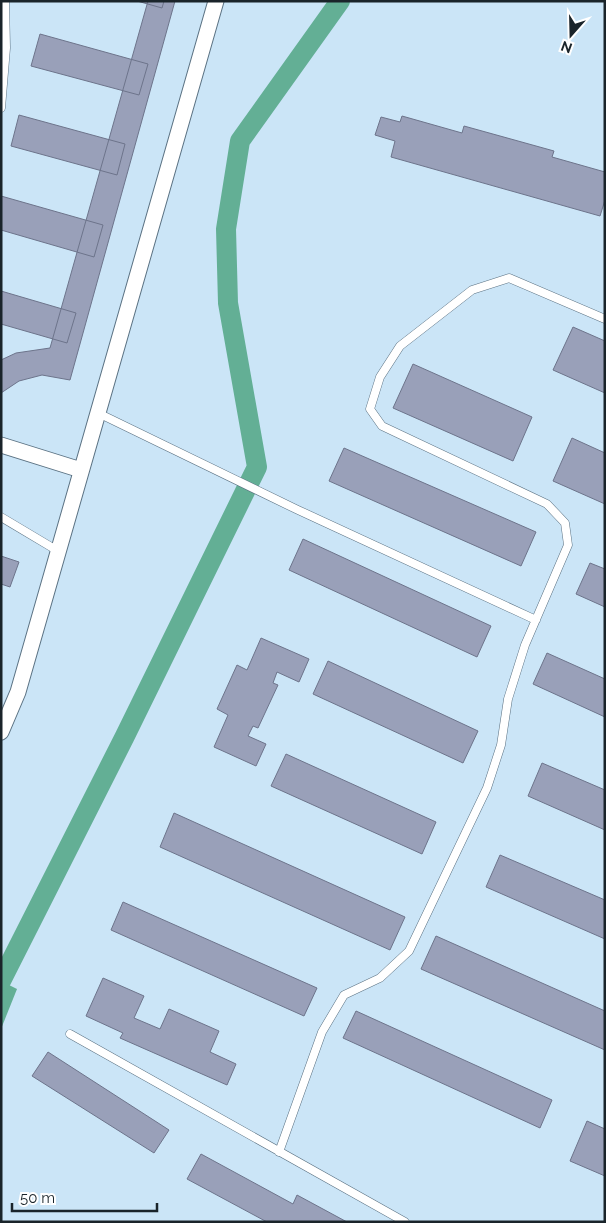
<svg xmlns="http://www.w3.org/2000/svg" width="606" height="1223" font-family="Raleway,sans-serif">
	<rect width="100%" height="100%" fill="#cbe5f7"/>
	<path fill="#63af95" d="M1 981 17 989 1 1029Z"/>
	<g fill="none" stroke-linecap="round" stroke-linejoin="round">
		<path stroke="#63af95" stroke-width="20" d="M1 981 125 736 257 467 228 303 226 229 240 141 340 1"/>
	</g>
	<path fill="#99a0b9" stroke="#6d748b" d="M137 1H164L162 8Z
		M148 1H175L70 380 42 375 19 381 1 393V360L16 353 50 348Z
		M40 34 148 64 139 95 31 66Z
		M19 115 125 144 117 175 11 146Z
		M402 116 462 133 464 126 554 151 552 157 605 172V200L600 216 391 157 395 141 375 135 381 117 400 122Z
		M1 196 103 225 94 257 1 230Z
		M1 291 76 313 67 343 1 324Z
		M573 327 605 341V393L553 370Z
		M413 364 532 417 513 461 393 408Z
		M572 438 605 453V504L553 481Z
		M344 448 536 532 521 566 329 481Z
		M303 539 491 626 477 657 289 570Z
		M1 556 19 562 10 587 1 584Z
		M590 563 605 569V607L576 594Z
		M261 638 309 659 299 682 277 672 273 683 278 685 258 728 253 726 248 736 266 744 256 766 214 747 228 715 217 709 237 665 247 670Z
		M547 653 605 679V717L533 684Z
		M328 661 478 731 463 763 313 694Z
		M286 754 436 822 422 854 271 786Z
		M542 763 605 790V830L528 796Z
		M174 813 405 917 390 950 160 847Z
		M500 855 605 900V939L486 887Z
		M123 902 317 988 304 1016 111 930Z
		M436 936 605 1011V1050L421 969Z
		M103 978 144 996 134 1018 160 1029 169 1009 219 1031 210 1052 236 1064 227 1085 120 1038 123 1033 86 1016Z
		M356 1011 552 1100 540 1128 343 1038Z
		M48 1052 169 1130 154 1153 32 1076Z
		M587 1121 605 1129V1176L570 1161Z
		M201 1154 293 1204 297 1195 347 1222H267L187 1179Z"/>
	<g fill="none" stroke-linecap="round" stroke-linejoin="round">
		<g stroke="#5b7283" stroke-width="9">
			<path id="lane" d="M1 108 6 48 5 1
				M98 413 298 510 536 620
				M1 517 58 551
				M70 1034 405 1222
				M279 1152 322 1032 344 995 380 978 409 951 487 788 501 745 508 699 525 645 568 545 565 523 547 504 382 426 370 409 380 377 400 346 472 290 509 278 605 319"/>
		</g>
		<g stroke="#5b7283" stroke-width="17">
			<path id="street" d="M1 445 81 470
				M1 732 18 692 216 1"/>
		</g>
		<use href="#lane" stroke="#fff" stroke-width="8"/>
		<use href="#street" stroke="#fff" stroke-width="15"/>
	</g>
	<rect width="606" height="1223" fill="none" stroke="#1a242a" stroke-width="5"/>
	<g transform="translate(571 35) rotate(200)" stroke="#ffffff" stroke-width="4" paint-order="stroke">
	<path d="M0-4L9 19L0 12L-9 19Z" fill="#1a242a"/>
	<text y="-8" font-size="14" font-weight="bold" text-anchor="middle" fill="#1a242a">N</text>
	</g>
	<path d="M12 1203v8h145v-8" fill="none" stroke="#1a242a" stroke-width="2.5"/>
	<text x="20" y="1203" font-size="15" fill="#1a242a" stroke="#ffffff" stroke-width="4" paint-order="stroke">50 m</text>
</svg>
